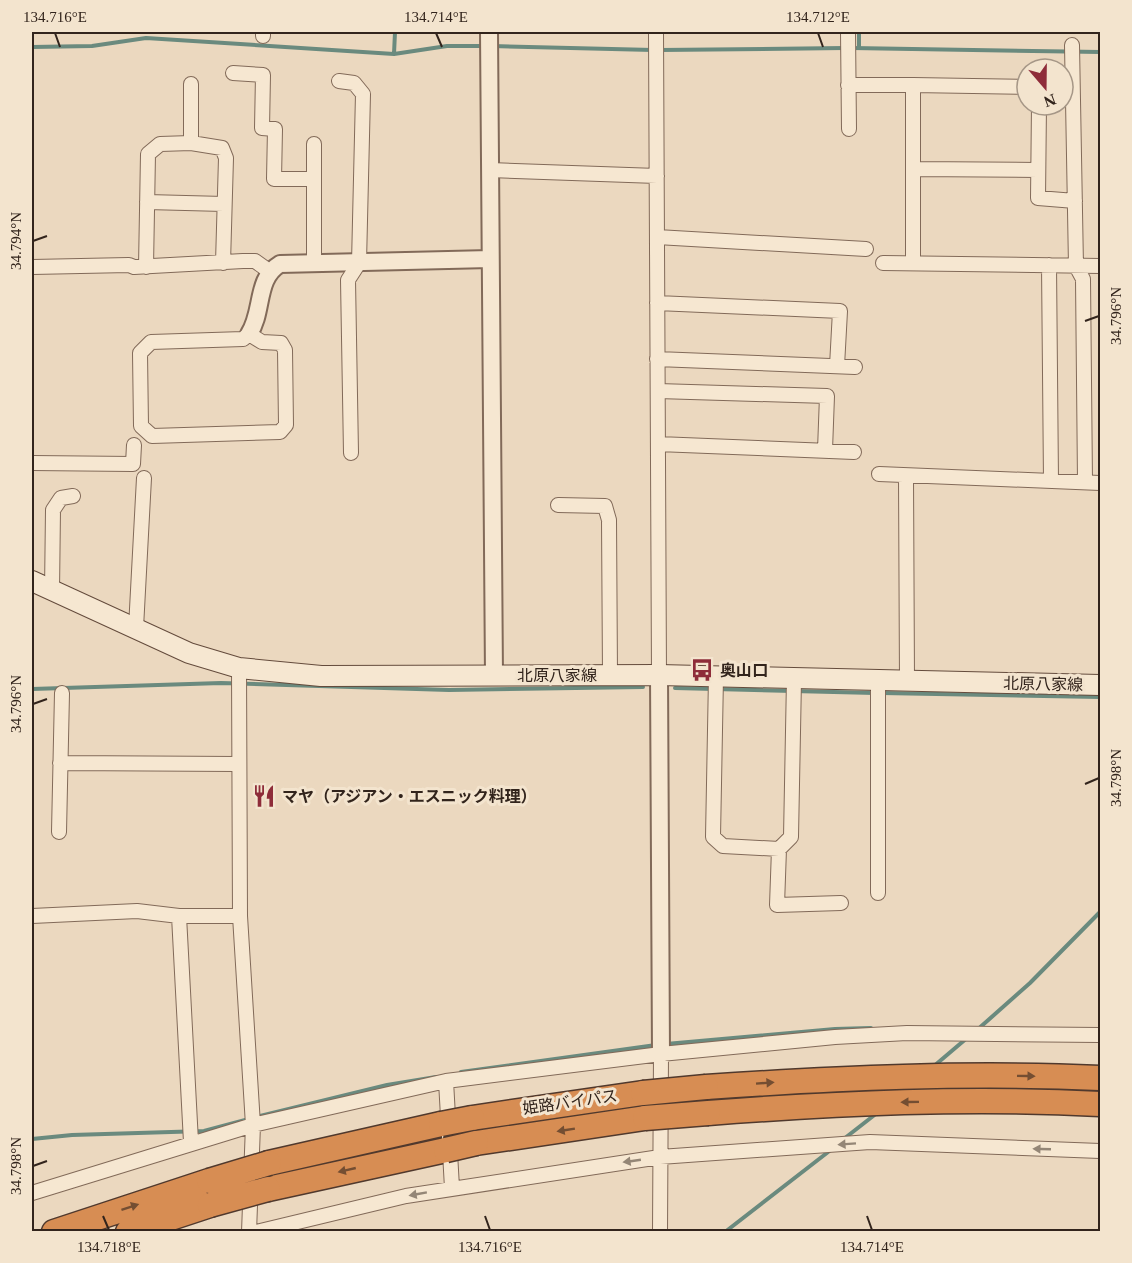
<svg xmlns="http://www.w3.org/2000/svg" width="1132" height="1263" font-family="'Times New Roman','Noto Sans JP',serif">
	<rect width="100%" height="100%" fill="#ebd8bf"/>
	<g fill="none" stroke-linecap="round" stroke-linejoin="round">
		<path stroke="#6a8a7e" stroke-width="4" d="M492 46 653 50
			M32 47 92 46 146 38 394 54 447 46H485
			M852 48 1100 52
			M859 48V32
			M660 50 845 48
			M394 54 395 32
			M675 688 875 693
			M32 689 221 683 449 690 643 687
			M882 693 1100 697
			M977 1030 1030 983 1100 912
			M666 1044 835 1029 871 1028
			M934 1066 967 1038
			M461 1072 656 1045
			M256 1117 387 1085 436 1077
			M845 1138 877 1113
			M32 1139 72 1135 204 1131 249 1119
			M725 1232 832 1149"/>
		<g stroke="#826a59" stroke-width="16">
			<path id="minor" d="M656 32 659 675
				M848 32 849 129
				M263 36V32
				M1072 45 1076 266 1083 279 1085 482
				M233 73 263 75 262 128 275 129 274 179H314
				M339 81 354 83 363 94 359 263 348 280 351 453
				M848 85H913V263
				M913 85 1027 87
				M1039 105 1038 198 1075 201
				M191 143V84
				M314 144V264
				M913 169 1038 170
				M490 170 657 176
				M147 202 224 204
				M657 237 866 249
				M883 263 1100 266
				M1049 265 1051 481
				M32 267 129 265 134 267 243 261H255L269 271
				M146 267 148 154 160 144 191 143 222 148 226 158 223 263
				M657 303 840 311 837 366
				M249 334 262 342 281 343 285 350 286 425 280 432 152 436 141 426 140 353 151 342 243 339Z
				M657 359 855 367
				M658 391 827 396 825 450
				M658 444 854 452
				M32 463 133 464 134 445
				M879 474 1100 483
				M906 476 907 681
				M558 505 605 506 609 520 610 675
				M52 591 53 510 61 498 73 496
				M136 628 144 478
				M239 668 240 916 253 1125 249 1232
				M716 677 713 837 723 846 779 849
				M794 679 791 837 779 849 777 905 841 903
				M878 680V893
				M60 763 237 764
				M59 832 62 693
				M32 916 137 911 179 916H240
				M179 916 191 1142
				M446 1081 452 1188
				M32 1193 253 1125 446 1081 661 1054 835 1037 907 1033 1100 1035
				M256 1232 406 1196 660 1157 870 1142 1100 1151
				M660 1232 661 1054"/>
		</g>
		<g stroke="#826a59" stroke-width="20">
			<path id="tertiary" d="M489 32 494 676
				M249 334C264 311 255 279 280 264L490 259
				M659 675 661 1054"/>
		</g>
		<g stroke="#644b3c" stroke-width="22">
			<path id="secondary" d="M32 581 189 653 239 668 321 676 659 675 1100 685"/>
		</g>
		<g stroke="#50392d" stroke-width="27">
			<path id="motorway" d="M706 1087C838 1078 969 1072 1100 1078
				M708 1113C839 1103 969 1097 1100 1104
				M472 1118 643 1093
				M476 1143 645 1118
				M269 1163 441 1124
				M268 1189 446 1150
				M54 1232 209 1181
				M128 1232 210 1205"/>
		</g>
		<use href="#minor" stroke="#f6e7d1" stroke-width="14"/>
		<use href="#tertiary" stroke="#f6e7d1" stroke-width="16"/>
		<use href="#secondary" stroke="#f6e7d1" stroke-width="20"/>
		<use href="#motorway" stroke="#d78d53" stroke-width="24"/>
		<g stroke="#50392d" stroke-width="27" stroke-linecap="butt">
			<path id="motorway-bridge" d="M643 1093 706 1087
				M645 1118 708 1113
				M441 1124 472 1118
				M446 1150 476 1143
				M209 1181 269 1163
				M210 1205 268 1189"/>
		</g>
		<use href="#motorway-bridge" stroke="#d78d53" stroke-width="24"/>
	</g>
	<defs><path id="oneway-solid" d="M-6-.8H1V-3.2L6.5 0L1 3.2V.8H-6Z" transform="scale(1.5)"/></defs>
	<g fill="#744e32">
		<use href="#oneway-solid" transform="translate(1026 1076) rotate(1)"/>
		<use href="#oneway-solid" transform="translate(765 1083) rotate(-4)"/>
		<use href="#oneway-solid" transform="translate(910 1102) rotate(179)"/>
		<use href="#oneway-solid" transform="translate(566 1130) rotate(171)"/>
		<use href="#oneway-solid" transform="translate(347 1170) rotate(167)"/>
		<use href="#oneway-solid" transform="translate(130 1207) rotate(-18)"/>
	</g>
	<g fill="#948676">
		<use href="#oneway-solid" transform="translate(847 1144) rotate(176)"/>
		<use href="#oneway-solid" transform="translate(1042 1149) rotate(-178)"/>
		<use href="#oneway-solid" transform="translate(632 1161) rotate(172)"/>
		<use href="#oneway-solid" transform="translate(418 1194) rotate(170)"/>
	</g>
	<path fill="none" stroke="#32241c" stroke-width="2" d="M55 33 60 47M436 33 442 47M818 33 823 47M33 241 47 236M1085 321 1099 316M33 704 47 699M1085 784 1099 778M33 1166 47 1161M103 1216 109 1230M485 1216 490 1230M867 1216 872 1230"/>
	<defs>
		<g id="bus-bare" transform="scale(1.8)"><path d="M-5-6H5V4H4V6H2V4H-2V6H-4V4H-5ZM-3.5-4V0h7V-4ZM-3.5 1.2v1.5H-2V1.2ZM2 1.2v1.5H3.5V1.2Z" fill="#8e2c39" stroke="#f3e4ce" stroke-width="2.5" paint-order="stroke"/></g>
		<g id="restaurant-bare" transform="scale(1.8)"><path d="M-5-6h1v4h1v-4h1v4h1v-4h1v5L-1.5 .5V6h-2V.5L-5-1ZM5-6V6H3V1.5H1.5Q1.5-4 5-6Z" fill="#8e2c39" stroke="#f3e4ce" stroke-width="2.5" paint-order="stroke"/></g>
	</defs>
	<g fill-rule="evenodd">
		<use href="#bus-bare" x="702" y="670"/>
		<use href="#restaurant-bare" x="264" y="796"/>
	</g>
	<g text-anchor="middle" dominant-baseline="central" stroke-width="6" stroke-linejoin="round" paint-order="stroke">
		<g font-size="16" font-weight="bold" fill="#32241c" stroke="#f3e4ce" text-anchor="start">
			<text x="720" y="670">奥山口</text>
			<text x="282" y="796">マヤ（アジアン・エスニック料理）</text>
		</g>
		<g font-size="16" fill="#32241c" stroke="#f3e4ce">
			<text x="557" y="675">北原八家線</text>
			<text transform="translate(1043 684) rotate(1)">北原八家線</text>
			<text transform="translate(570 1102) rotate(-8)">姫路バイパス</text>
		</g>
	</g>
	<rect width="1132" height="1263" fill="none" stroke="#f3e4ce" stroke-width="66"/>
	<g transform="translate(1045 87) rotate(160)"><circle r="28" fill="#f3e4ce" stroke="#a69787" stroke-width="1.5"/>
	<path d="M0-4.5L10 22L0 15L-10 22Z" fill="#8e2c39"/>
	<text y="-9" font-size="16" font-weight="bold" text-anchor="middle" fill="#32241c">N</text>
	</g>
	<rect x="33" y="33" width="1066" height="1197" fill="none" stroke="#32241c" stroke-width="2"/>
	<g font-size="15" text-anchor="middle" fill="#32241c">
		<text x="55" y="22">134.716°E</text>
		<text x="436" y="22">134.714°E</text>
		<text x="818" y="22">134.712°E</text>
		<text transform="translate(16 241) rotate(-90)" y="5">34.794°N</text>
		<text transform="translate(1116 316) rotate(-90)" y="5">34.796°N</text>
		<text transform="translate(16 704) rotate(-90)" y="5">34.796°N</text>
		<text transform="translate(1116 778) rotate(-90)" y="5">34.798°N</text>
		<text transform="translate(16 1166) rotate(-90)" y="5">34.798°N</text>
		<text x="109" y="1252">134.718°E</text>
		<text x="490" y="1252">134.716°E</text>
		<text x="872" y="1252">134.714°E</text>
	</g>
</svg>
